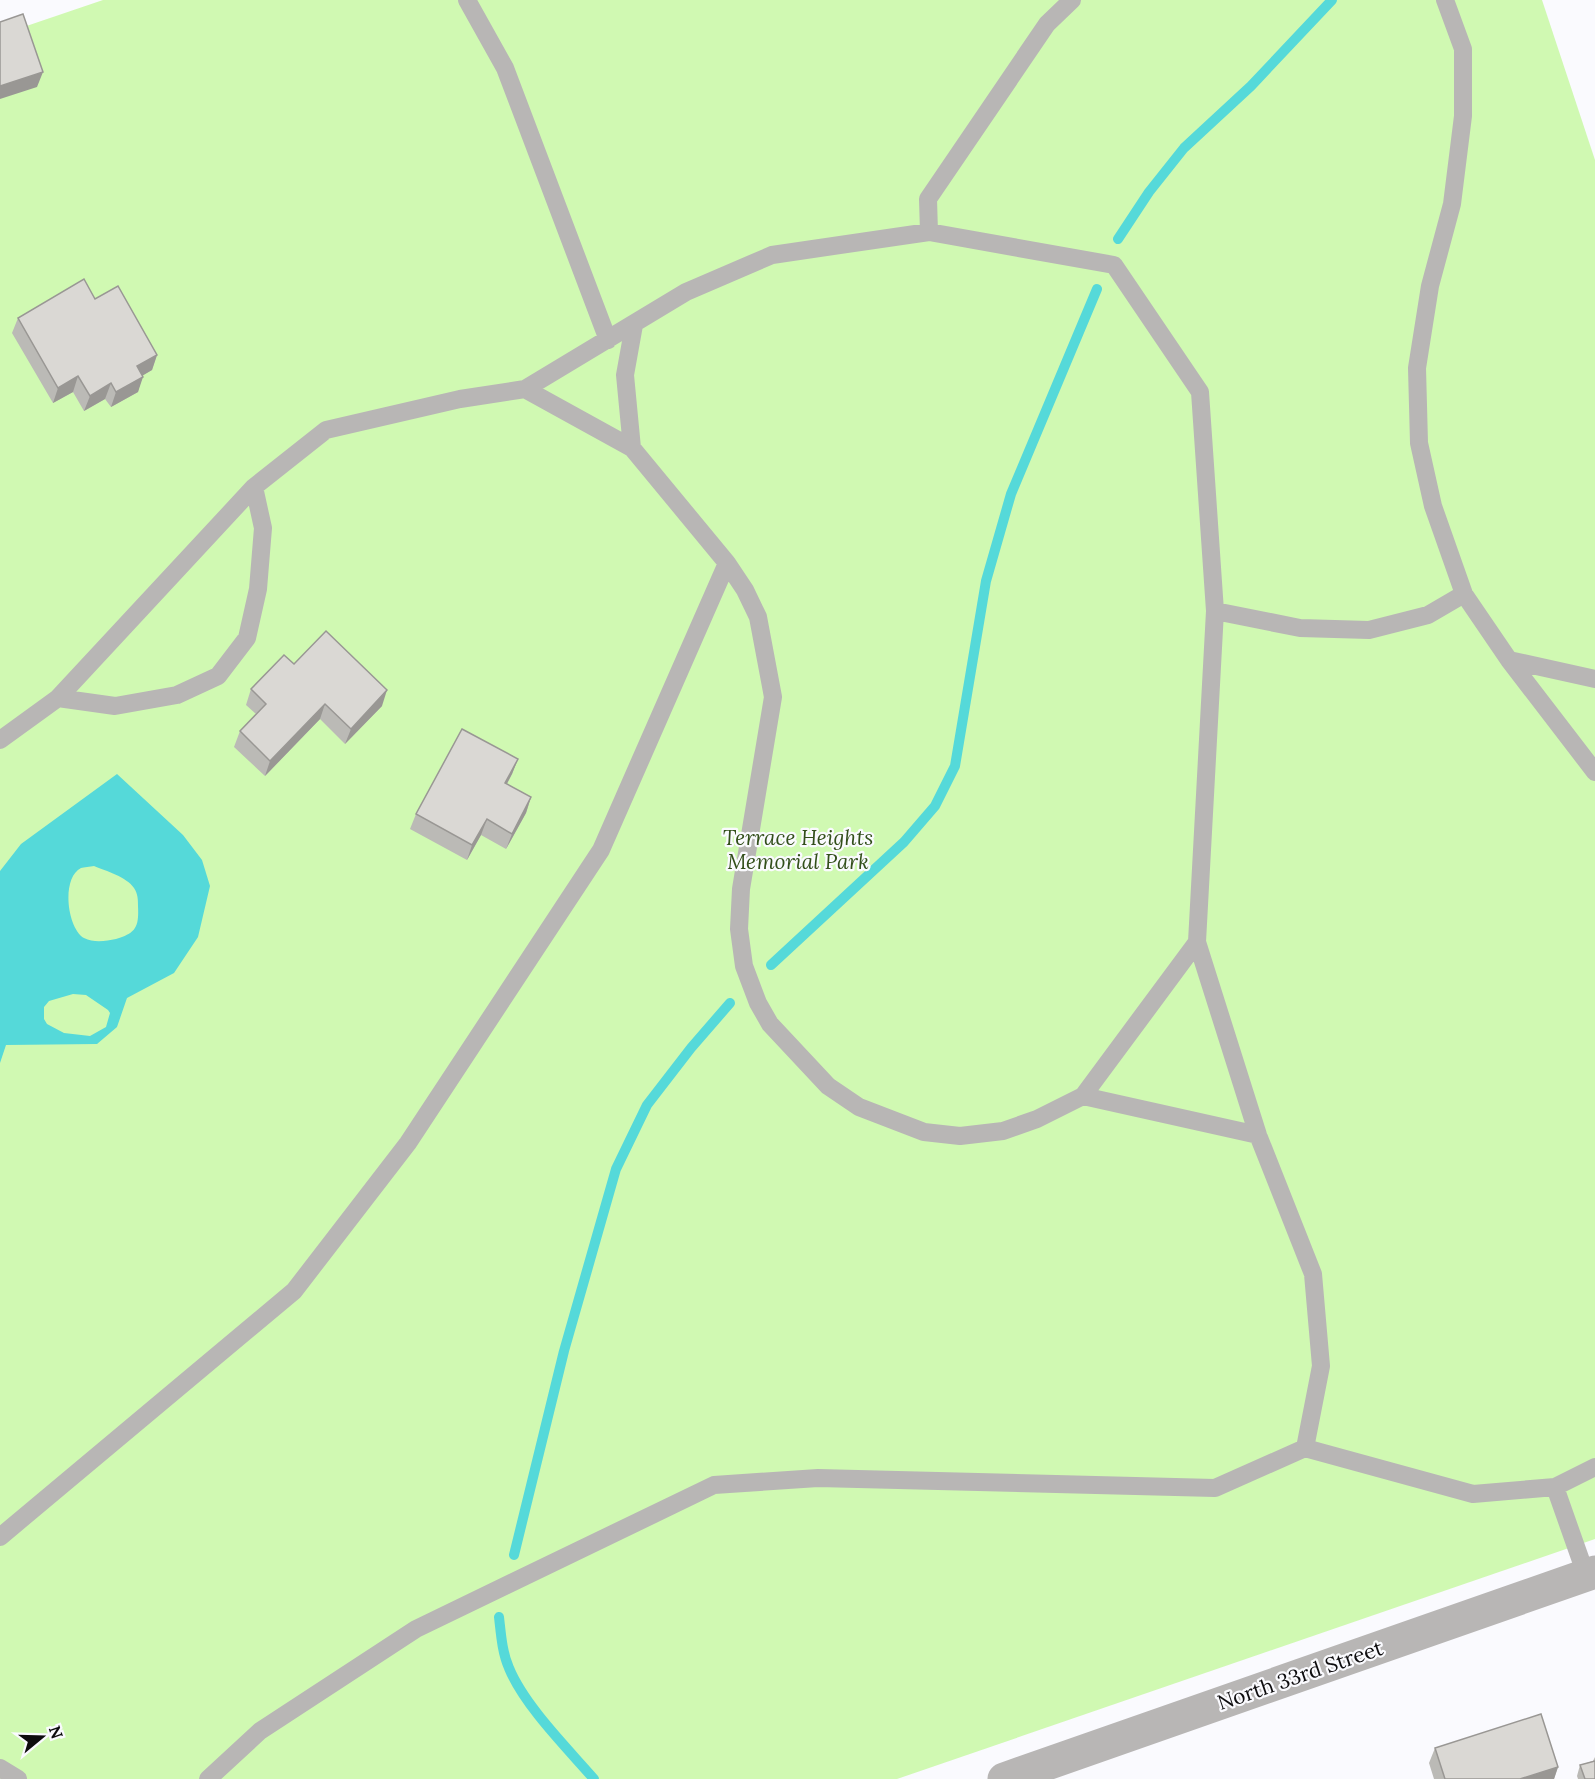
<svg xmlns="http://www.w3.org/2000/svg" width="1595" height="1779" font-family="Lora,serif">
	<rect width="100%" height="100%" fill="#fafafe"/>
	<path fill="#d0f9b2" d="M103 0H1542L1595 160V1539L897 1779H0V35Z"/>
	<path fill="#55d9d9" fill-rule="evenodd" d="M117 774 183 835 202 860 210 886 198 937 174 973 127 998 117 1027 97 1044 6 1045 0 1063V871L21 844ZM94 866C106 871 127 877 134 888 138 894 138 900 138 906 139 927 136 933 116 939 106 941 94 943 84 938 67 928 61 878 81 868 84 867 90 867 94 866ZM73 994 86 995 108 1010 110 1013 106 1027 90 1036 64 1033 47 1024 44 1019V1007L49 1001Z"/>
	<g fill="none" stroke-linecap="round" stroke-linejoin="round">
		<path stroke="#55d9d9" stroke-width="10" d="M1118 239 1149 192 1184 148 1251 86 1332 0
			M771 965 904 842 935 806 955 766 986 581 1011 494 1097 289
			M514 1555 564 1351 616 1169 647 1105 691 1048 730 1003
			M499 1617C501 1634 502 1652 509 1668 524 1705 567 1748 594 1779"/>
		<path stroke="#b8b6b5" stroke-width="18" d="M467 0 505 68 608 340
			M1445 0 1463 49V116L1452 204 1430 286 1417 368 1419 443 1433 506 1464 594 1509 660 1595 772
			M929 232 928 199 1047 24 1072 0
			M632 448 625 375 634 325
			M727 563 745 590 758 617 773 697 741 889 739 929 744 966 758 1003 770 1024 828 1086 859 1107 924 1132 960 1136 1003 1131 1037 1119 1083 1096 1197 942
			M1215 611 1300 628 1369 630 1428 615 1464 594
			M1509 660 1595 679
			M58 698 115 706 177 695 218 676 247 638 258 589 263 528 254 487
			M0 740 58 698 254 487 326 430 460 399 525 389 686 292 772 255 929 232 1114 265 1200 392 1215 611 1197 942 1258 1135 1313 1274 1321 1366 1305 1448 1473 1494 1555 1487 1586 1575
			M1083 1096 1258 1135
			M1555 1487 1595 1467
			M0 1537 294 1291 408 1143 601 850 727 563 632 448 525 389
			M0 1768 18 1779
			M208 1779 260 1731 416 1629 714 1485 818 1478 1215 1488 1305 1448"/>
		<path stroke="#b8b6b5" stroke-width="33" d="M1004 1779 1595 1572"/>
	</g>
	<path fill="#bbbab6" d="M95 299 157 355 152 370 142 375 138 392 111 407 105 399 84 411 73 392 53 403 12 333 18 318Z
		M294 664 382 706 345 744 320 719 265 776 234 747 240 731 256 714 246 705 251 689Z
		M518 759 512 774 507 784 531 797 526 813 506 849 481 835 467 860 410 829 416 814Z
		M1435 1748 1558 1767 1554 1779H1434L1429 1763Z
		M1595 1757V1779H1578L1577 1776 1580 1765 1593 1761Z"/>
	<path fill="#999794" d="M43 72 37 87 0 99V86Z
		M157 355 152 370 132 382 137 366Z
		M78 376 73 392 53 403 58 388Z
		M143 377 138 392 111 407 116 392Z
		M111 383 105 399 84 411 90 396Z
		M387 690 382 706 345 744 351 729Z
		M325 704 320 719 265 776 270 761Z
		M518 759 512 774 499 798 505 783Z
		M531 797 526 813 506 849 512 834Z
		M487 819 481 835 467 860 472 845Z
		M1558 1767 1554 1779H1520Z"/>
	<path fill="#dad8d4" stroke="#999794" stroke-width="1.5" d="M23 14 43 72 0 86V22Z
		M84 279 95 299 118 286 157 355 137 366 143 377 116 392 111 383 90 396 78 376 58 388 18 318Z
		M326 631 387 690 351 729 325 704 270 761 240 731 266 704 251 689 284 655 294 664Z
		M462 729 518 759 505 783 531 797 512 834 487 819 472 845 416 814Z
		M1541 1714 1558 1767 1520 1779H1445L1435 1748Z
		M1595 1761V1779H1585L1580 1765Z"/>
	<g text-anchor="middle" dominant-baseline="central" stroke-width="4.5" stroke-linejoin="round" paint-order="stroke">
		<g font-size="21" font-style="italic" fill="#324f1a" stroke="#fafafe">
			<text x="798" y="837">Terrace Heights<tspan x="798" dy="24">Memorial Park</tspan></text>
		</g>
		<g font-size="21" fill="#0d0c0e" stroke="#fafafe">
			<text transform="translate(1300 1675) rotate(-19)">North 33rd Street</text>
		</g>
	</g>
	<g transform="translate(42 1737) rotate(71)" stroke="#fafafe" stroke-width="4.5" paint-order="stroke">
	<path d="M0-4.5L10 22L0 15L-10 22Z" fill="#0d0c0e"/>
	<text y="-9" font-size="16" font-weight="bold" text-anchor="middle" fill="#0d0c0e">N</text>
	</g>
</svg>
